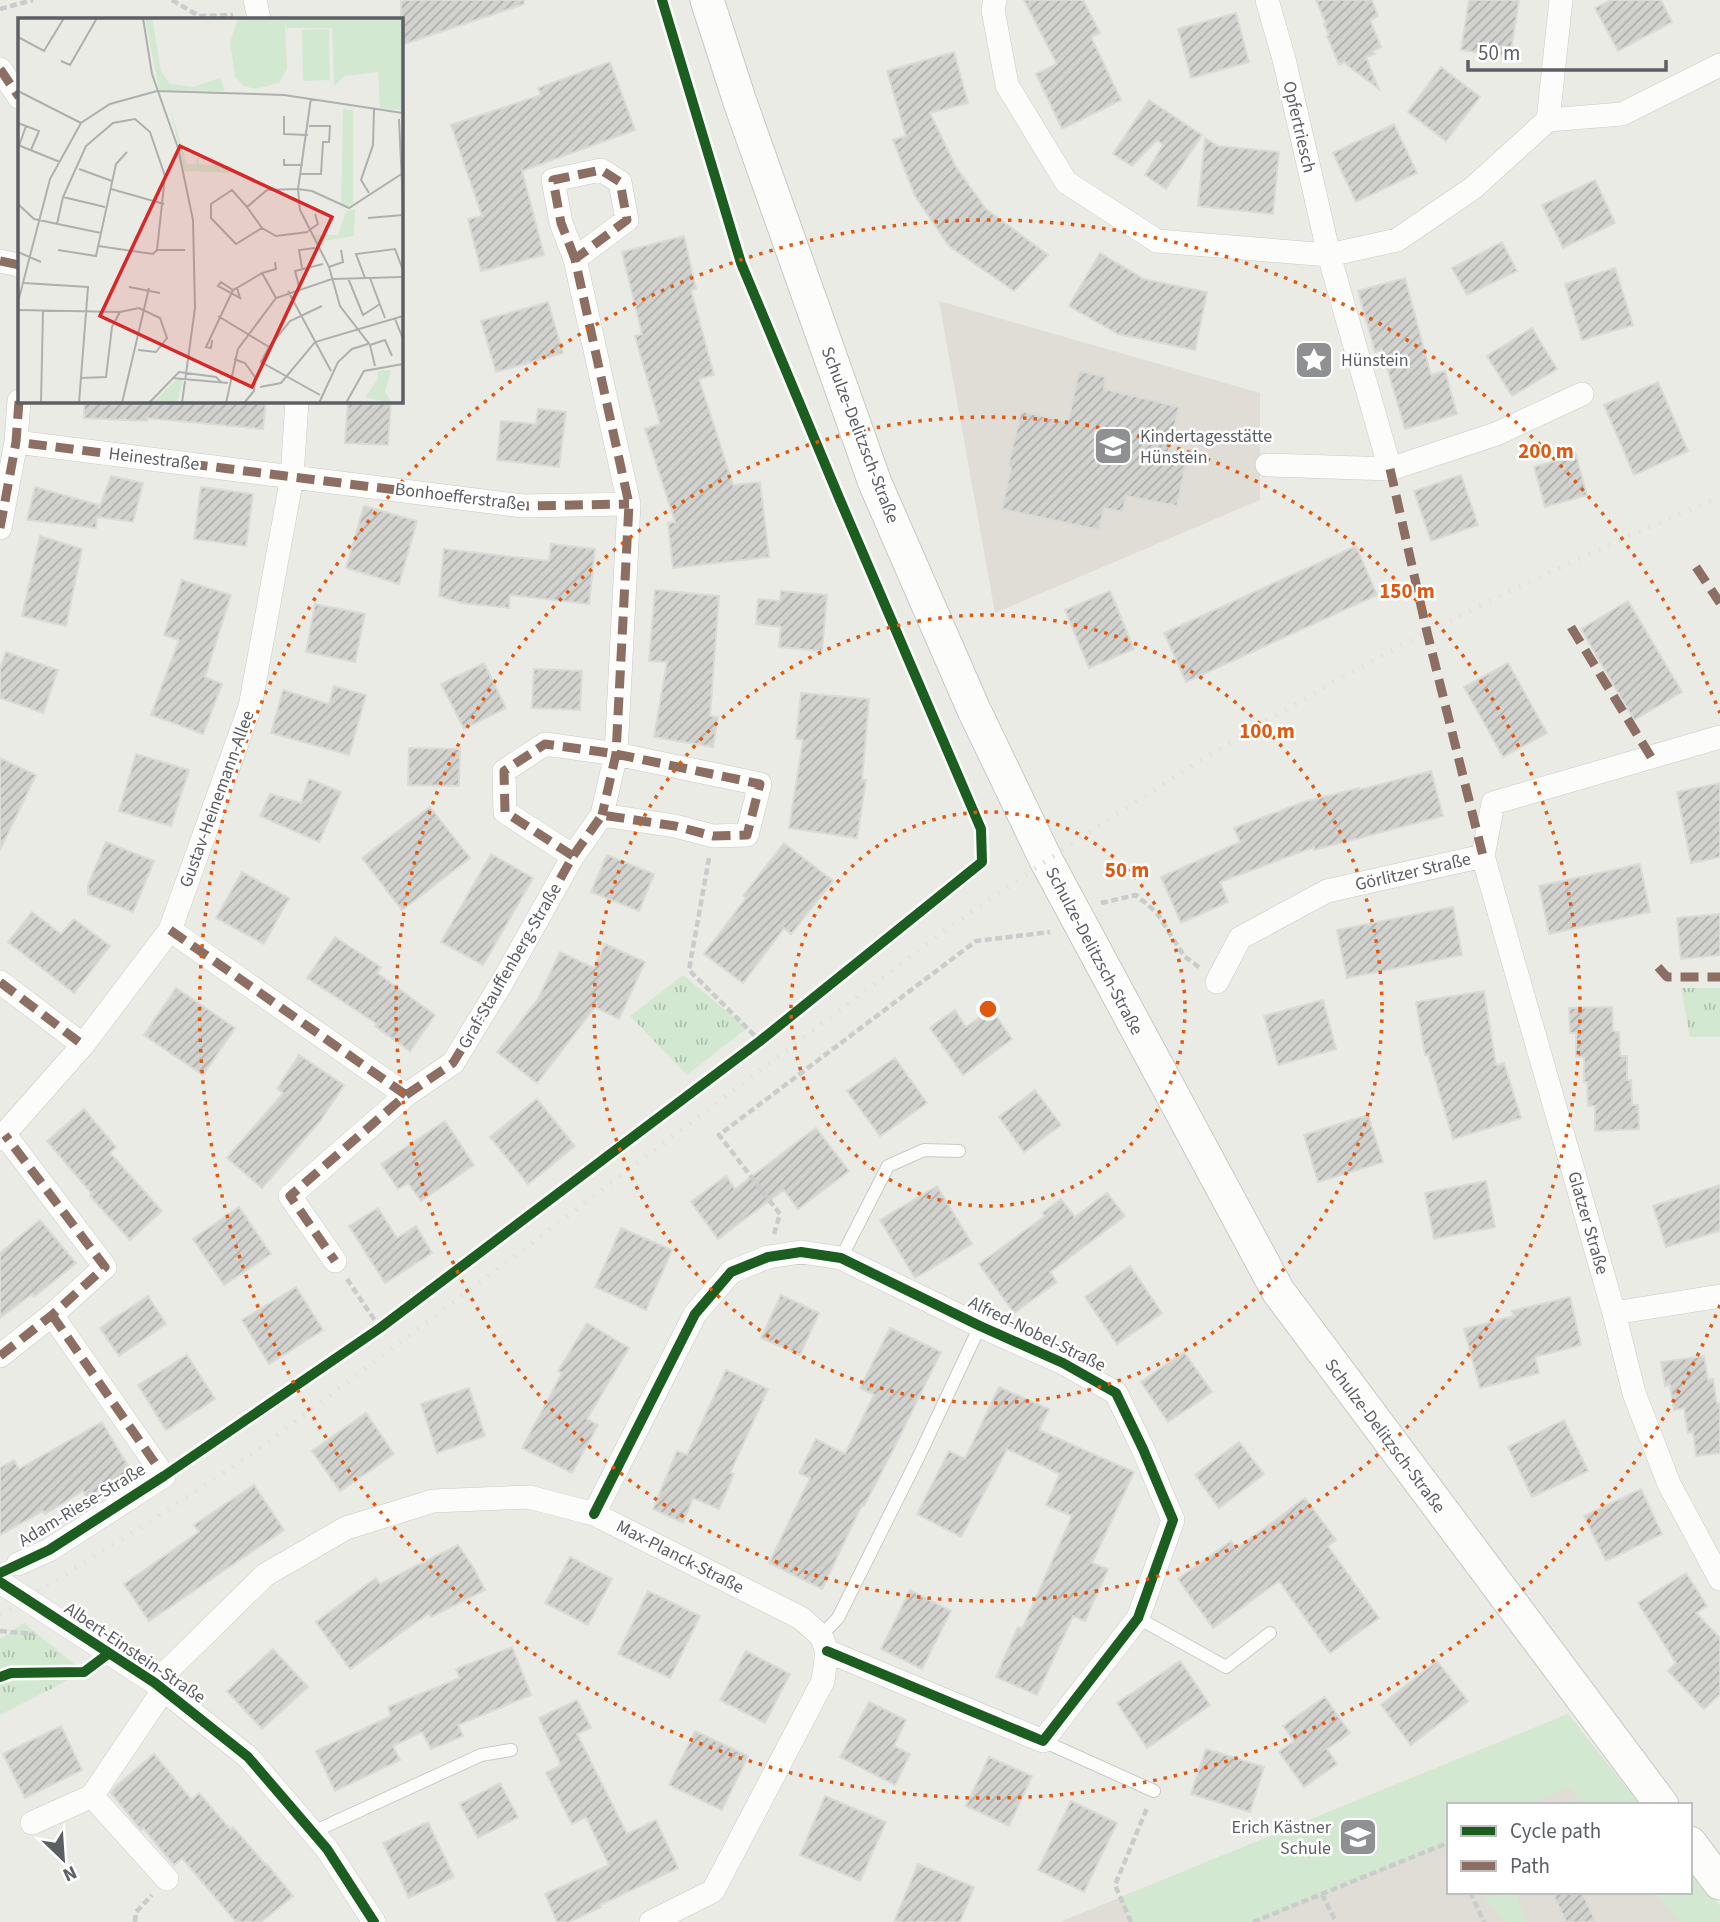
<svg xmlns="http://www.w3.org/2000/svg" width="1720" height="1922" font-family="'Source Sans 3',sans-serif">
	<defs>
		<pattern id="park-tufts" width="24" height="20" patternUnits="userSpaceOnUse" patternTransform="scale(1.75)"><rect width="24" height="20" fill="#d3e8d1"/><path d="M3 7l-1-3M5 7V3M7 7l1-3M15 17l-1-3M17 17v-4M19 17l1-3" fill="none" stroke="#aebfad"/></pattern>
		<pattern id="building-hatch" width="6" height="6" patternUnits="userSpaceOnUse" patternTransform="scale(1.75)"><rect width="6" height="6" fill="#d2d2cf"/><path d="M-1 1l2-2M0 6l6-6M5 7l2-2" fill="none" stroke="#aeaeac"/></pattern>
	</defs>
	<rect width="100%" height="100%" fill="#ebebe6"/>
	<path fill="#dfddd5" d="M939 301 1260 393V500L995 613Z
		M1568 1714 1640 1805H1449V1892H1690L1715 1900 1720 1906V1922H1060Z"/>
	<path fill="#d3e8d1" d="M1568 1714 1640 1805H1583L1569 1787 1527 1805H1449V1842L1253 1922H1131L1121 1897Z
		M1690 1869 1720 1906V1922H1680L1654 1892H1690Z
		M1482 1892H1515L1527 1922H1505L1485 1899Z"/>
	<path fill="url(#park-tufts)" d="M683 975 747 1028 687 1075 630 1016Z
		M1681 988H1720V1037H1690Z
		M24 1623 84 1672 0 1715V1639Z"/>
	<path fill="url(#building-hatch)" stroke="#dadad6" stroke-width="2" d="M401 0H524V4L401 45Z
		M1024 0H1083L1100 33 1091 37 1121 100 1062 129 1036 74 1057 64Z
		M1316 0H1372L1378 16 1370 20 1381 47 1373 51 1375 54 1366 57 1379 89 1347 65 1345 62 1339 65 1327 36 1329 35 1324 24H1326Z
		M1469 0H1519L1510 57 1461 50Z
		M1611 0H1661L1672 22 1618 51 1595 8Z
		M1236 13 1249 62 1191 78 1178 29Z
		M954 52 968 103 930 113 956 167 986 209 1048 255 1014 291 949 246 915 196 893 140 906 136 887 71Z
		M610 62 635 130 522 171 544 255 481 271 468 219 482 216 451 125 541 95 538 88Z
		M1441 67 1480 97 1446 141 1408 112Z
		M1149 100 1202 135 1166 189 1145 175 1163 145 1157 140 1132 166 1113 154Z
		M1394 124 1417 173 1356 202 1333 153Z
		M1205 138 1218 146 1279 152 1273 214 1198 206Z
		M1595 180 1615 223 1563 248 1542 205Z
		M684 236 696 289 691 290 714 375 699 379 733 485 760 482 769 557 673 568 668 523 675 522 645 429 660 424 635 336 642 334 622 252Z
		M1502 242 1517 271 1467 295 1452 268Z
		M1100 253 1144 279 1207 292 1195 350 1118 334 1069 306Z
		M1615 268 1633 325 1582 340 1565 284Z
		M1405 278 1431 375 1445 371 1457 414 1405 429 1382 350 1375 352 1358 291Z
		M548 302 563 353 496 372 481 321Z
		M1532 328 1557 369 1512 396 1487 356Z
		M1079 371 1106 377 1104 389 1179 407 1169 450 1188 454 1177 506 1126 496 1123 512 1104 508 1099 530 1002 509 1011 468 1008 467 1021 411 1068 422Z
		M1658 382 1688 451 1634 475 1604 405Z
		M84 401H266L263 429 147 418V421L84 418Z
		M348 401H391L388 445 345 443Z
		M538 409 566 412 559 467 497 460 501 421 536 424Z
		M1576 455 1587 495 1545 507 1534 467Z
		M1461 475 1478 525 1431 541 1414 491Z
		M111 476 143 483 133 522 97 517 96 528 27 520 35 487 99 505V509Z
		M201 487 253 494 246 546 194 539Z
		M364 506 417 521 399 584 346 568Z
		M40 536 82 549 66 626 22 616Z
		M551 544 595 549 589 604 510 595 509 608 462 603 439 596 444 549 549 561Z
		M1356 546 1377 595 1186 682 1164 633Z
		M182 580 231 595 205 677 222 684 203 734 151 715 179 640 164 635Z
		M655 590 719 596 710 716 718 717 713 747 654 737 667 662 649 661Z
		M781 591 827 595 822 651 779 647 781 627 756 624 758 599 780 601Z
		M1110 591 1134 649 1089 668 1065 610Z
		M1628 601 1682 692 1634 720 1581 629Z
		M315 604 365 614 355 662 306 652Z
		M6 652 58 670 43 713 0 698V669Z
		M484 663 506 708 464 729 441 684Z
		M1508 663 1547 733 1503 757 1464 687Z
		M534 669 582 671 580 710 532 708Z
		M334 686 366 695 349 755 271 733 283 690 329 704Z
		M801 693 869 699 862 780H866L857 838 789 828 803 740 796 739Z
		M409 748 460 749 459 786 408 785Z
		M136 754 189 770 171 826 119 811Z
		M0 758 36 775 0 850Z
		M1431 771 1443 816 1314 850V847L1220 882 1228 902 1181 923 1161 877 1240 842 1234 828 1304 802 1359 788V790Z
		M309 779 341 792 319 842 260 816 270 794 301 803Z
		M1720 783V857L1691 863 1677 792Z
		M430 807 470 858 402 910 362 858Z
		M106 842 154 861 133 912 88 894V885Z
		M784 843 833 881 791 934 784 928 743 983 704 954 746 898 743 896Z
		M491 854 533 878 483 965 441 942Z
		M607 855 654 874 639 911 591 892Z
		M1640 864 1650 912 1549 934 1539 886Z
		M242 872 289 898 264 944 216 918Z
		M1453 907 1462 955 1347 978 1337 930Z
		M32 912 61 934 74 919 110 946 74 993 8 942Z
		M1720 914V955L1681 959 1677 918Z
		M335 937 381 967 377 973 435 1015 410 1051 375 1026 377 1024 307 978Z
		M605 944 645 962 619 1019 595 1007 537 1083 497 1052 538 999 560 952 594 968Z
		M176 988 235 1028 203 1075 144 1035Z
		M1484 991 1496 1065 1504 1063 1521 1118 1453 1139 1428 1055H1425L1416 1002Z
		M1323 1000 1336 1049 1278 1065 1264 1016Z
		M1612 1007 1613 1031 1619 1032 1620 1056H1627V1080H1631L1632 1105H1638L1639 1129 1595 1131V1106H1588L1587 1082H1584V1057H1576V1033H1570L1569 1008Z
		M991 1009 1012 1039 963 1075 930 1028 955 1010 966 1027Z
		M299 1055 344 1085 321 1120 262 1188 227 1158 283 1093 277 1089Z
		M895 1058 927 1103 880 1136 847 1091Z
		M1035 1090 1061 1125 1024 1152 999 1117Z
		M537 1099 575 1146 528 1184 490 1137Z
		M84 1109 116 1147 110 1153 162 1211 130 1240 90 1196 92 1194 47 1141Z
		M1368 1115 1383 1162 1318 1182 1304 1135Z
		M445 1121 474 1165 421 1201 408 1183 398 1189 381 1164Z
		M816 1128 849 1171 798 1209 784 1190 718 1239 691 1202 726 1176 735 1189Z
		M1486 1181 1495 1227 1434 1239 1425 1193Z
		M1720 1185V1231L1666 1247 1653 1206Z
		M937 1186 972 1244 915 1278 880 1220Z
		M1107 1193 1125 1216 1050 1272 1057 1282 1014 1313 979 1264 1045 1216 1042 1213 1061 1199 1075 1217Z
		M239 1207 271 1254 224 1285 193 1239Z
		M378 1208 397 1238 416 1226 432 1253 385 1283 349 1226Z
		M40 1220 76 1263 34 1297 32 1294 0 1318V1253Z
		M621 1228 672 1250 646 1310 595 1287Z
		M1130 1266 1162 1313 1117 1344 1085 1297Z
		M296 1287 323 1330 269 1364 242 1320Z
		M781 1295 819 1313 800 1355 761 1338Z
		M148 1296 166 1324 119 1356 100 1328Z
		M1570 1297 1581 1345 1535 1357 1539 1373 1480 1388 1464 1329 1514 1316 1512 1311Z
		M587 1323 629 1348 587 1419 598 1425 572 1473 522 1448 562 1373 558 1371Z
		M890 1328 941 1352 895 1446 864 1506 862 1505 822 1589 769 1563 810 1478 799 1473 816 1439 845 1454 874 1395 860 1388Z
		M1184 1352 1212 1392 1168 1422 1141 1382Z
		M187 1355 215 1399 166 1430 138 1385Z
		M1704 1356 1708 1380 1713 1379 1717 1404 1720 1403V1453L1696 1456 1693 1432 1688 1433 1684 1408 1674 1410 1670 1385 1665 1386 1661 1362Z
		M726 1370 768 1389 730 1473 734 1474 719 1509 693 1498 683 1523 653 1509 677 1451 687 1455Z
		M999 1387 1049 1409 1039 1430 1134 1472 1092 1563 1108 1569 1085 1621 1073 1616 1037 1695 996 1677 1018 1627 1022 1629 1072 1516 1046 1505 1060 1474 1007 1449 961 1537 917 1514 949 1451 965 1459Z
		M469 1388 485 1436 437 1453 421 1404Z
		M366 1413 394 1454 340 1491 312 1451Z
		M1564 1420 1588 1471 1532 1497 1508 1447Z
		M102 1422 131 1471 87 1498 83 1491 45 1514 43 1511 0 1535V1468L14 1460 19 1469Z
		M1239 1442 1264 1474 1219 1508 1195 1475Z
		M254 1485 284 1530 149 1621 124 1584 199 1532 194 1525Z
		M1641 1489 1662 1534 1606 1561 1584 1516Z
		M1305 1498 1336 1540 1328 1546 1379 1618 1330 1653 1279 1581 1213 1628 1178 1579 1231 1541 1236 1549Z
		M458 1545 473 1567 485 1590 431 1617 429 1613 350 1669 316 1622 376 1578 380 1584Z
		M570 1557 612 1579 588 1625 545 1603Z
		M1686 1573 1707 1606 1696 1613 1720 1638V1694L1704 1709 1668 1671 1676 1663 1638 1603Z
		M910 1590 951 1611 922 1669 881 1649Z
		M648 1591 700 1616 670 1678 618 1654Z
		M512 1647 531 1695 458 1725 463 1736 431 1749 422 1732 393 1746 400 1760 335 1791 316 1751 391 1716 388 1707 460 1678 456 1669Z
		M273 1649 308 1687 262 1729 227 1691Z
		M746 1651 790 1674 765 1723 720 1700Z
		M1180 1661 1210 1705 1147 1748 1117 1703Z
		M1437 1661 1468 1701 1411 1745 1381 1705Z
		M1325 1697 1350 1733 1327 1749 1337 1764 1304 1787 1279 1752 1294 1741 1283 1726Z
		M577 1700 591 1728 577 1734 627 1834 656 1820 678 1868 600 1905 601 1907 569 1922H557L545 1894 609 1865 586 1817 572 1824 546 1773 561 1765 539 1718Z
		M869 1702 906 1720 894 1746 910 1754 895 1785 840 1757Z
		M61 1726 82 1770 25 1798 3 1754Z
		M695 1731 748 1756 722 1810 669 1785Z
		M1206 1749 1264 1767 1250 1812 1191 1794Z
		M154 1754 192 1800 199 1793 230 1829 233 1827 266 1865 267 1864 293 1896 261 1922H236L182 1858 174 1865 143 1828 141 1830 137 1825 111 1793 116 1786Z
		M989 1757 1032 1776 1009 1826 966 1806Z
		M500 1783 518 1817 478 1838 460 1804Z
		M825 1796 886 1822 860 1881 800 1855Z
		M1071 1801 1117 1823 1084 1892 1038 1870Z
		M428 1822 454 1877 409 1898 383 1843Z
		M918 1864 974 1887 960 1922H894Z
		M1552 1892H1582L1596 1922H1566Z"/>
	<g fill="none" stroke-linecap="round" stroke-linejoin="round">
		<g stroke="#c9c9c8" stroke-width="14">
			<path id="lane" d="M841 1258 888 1166 924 1150 959 1151
				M1138 1618 1226 1667 1270 1633
				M821 1636 838 1618 919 1456 980 1326
				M1043 1741 1154 1791
				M313 1832 481 1755 511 1750"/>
		</g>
		<g stroke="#c9c9c8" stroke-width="24">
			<path id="street" d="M255 0 259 19
				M995 0 993 10 1007 85 1066 182 1157 241 1329 255 1397 240 1473 188 1548 120 1561 0
				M1267 0 1284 59 1329 255 1390 469
				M0 69 19 97
				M1548 120 1622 114 1720 65
				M575 259 561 223 553 180 601 170 620 182 627 220 575 259 629 504 616 754 602 815
				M0 261 19 265
				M19 401 16 442 523 506 629 504
				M1267 465 1390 469 1496 434 1582 394
				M0 528 16 442
				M1483 856 1614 1313 1634 1393 1669 1484 1720 1579
				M170 930 406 1095 290 1196 335 1261
				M0 982 83 1045
				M1217 982 1240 938 1327 891 1483 856 1493 803 1720 737
				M406 1095 453 1063 503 981 573 856 602 815 675 826 713 836 747 835 760 784 616 754 545 744 504 771 505 812 573 856
				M0 1139 83 1045 170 930 250 707 292 477 297 401
				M1614 1313 1720 1296
				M0 1356 52 1315 105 1267 5 1135
				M594 1514 695 1314 731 1272 768 1257 801 1252 841 1258 980 1326 1063 1363 1116 1393 1143 1449 1173 1520 1138 1618 1043 1741 827 1651
				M18 1564 49 1550 164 1476 52 1315
				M0 1582 155 1683 248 1757 327 1849 374 1922
				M155 1683 265 1575 346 1528 433 1501 529 1497 594 1514 801 1618 821 1636 827 1651 823 1681 713 1891 651 1922
				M164 1689 92 1796 167 1879
				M32 1823 92 1796"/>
		</g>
		<g stroke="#c7c8c6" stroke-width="35">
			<path id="secondary" d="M707 0 740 102 875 483 974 710 1046 860 1278 1291 1662 1805
				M1690 1843 1720 1883"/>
		</g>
		<path stroke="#c8ccca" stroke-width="4.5" stroke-dasharray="7 3.5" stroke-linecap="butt" d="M172 0 199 16 233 15
			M0 9 33 0
			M709 858 689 970 760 1041
			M1101 903 1136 895 1157 913 1184 956 1200 968
			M774 1234 780 1214 719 1135 976 941 1050 932
			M347 1279 380 1328
			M182 1464 380 1328 760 1041 982 862 981 829 840 500 741 263 662 0
			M0 1631 34 1634
			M0 1677 11 1673 84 1672 91 1667
			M1470 1892 1484 1922
			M1322 1894 1336 1922
			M135 1922 136 1912 152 1895
			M1131 1922 1115 1885 1147 1808
			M1253 1922 1447 1843 1449 1847"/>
		<use href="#lane" stroke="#fcfcfb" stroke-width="12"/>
		<use href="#street" stroke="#fcfcfb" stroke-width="23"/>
		<use href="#secondary" stroke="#fcfcfb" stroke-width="33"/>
		<path stroke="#e2e2e2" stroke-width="5" stroke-dasharray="2 9" stroke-linecap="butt" d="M0 1615 143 1526 259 1449 951 926C1078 838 1207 752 1343 677 1465 610 1592 551 1720 497"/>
		<path stroke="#8d6e63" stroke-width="9" stroke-dasharray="18 9" stroke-linecap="butt" d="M0 69 19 97
			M575 259 561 223 553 180 601 170 620 182 627 220 575 259 629 504 616 754 602 815
			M0 261 19 265
			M19 401 16 442 523 506 629 504
			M1390 469 1427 632 1483 856
			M0 528 16 442
			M1696 567 1720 603
			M1571 627 1651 757
			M170 930 406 1095 290 1196 335 1261
			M1658 967 1667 977H1720
			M0 982 83 1045
			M406 1095 453 1063 503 981 573 856 602 815 675 826 713 836 747 835 760 784 616 754 545 744 504 771 505 812 573 856
			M52 1315 164 1476 161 1478
			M0 1356 52 1315 105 1267 5 1135"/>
		<g stroke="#fff" stroke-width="15">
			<path id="cycleway" d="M594 1514 695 1314 731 1272 768 1257 801 1252 841 1258 980 1326 1063 1363 1116 1393 1143 1449 1173 1520 1138 1618 1043 1741 827 1651
				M0 1573 49 1550 164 1476 380 1328 760 1041 982 862 981 829 840 500 741 263 662 0
				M0 1582 155 1683 248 1757 327 1849 374 1922
				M0 1677 11 1673 84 1672 108 1654"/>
		</g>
		<use href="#cycleway" stroke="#1b5e20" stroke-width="10"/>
	</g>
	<g fill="none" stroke="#e15910" stroke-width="3.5" stroke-dasharray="3.5 7">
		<circle cx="988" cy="1009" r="197"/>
		<circle cx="988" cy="1009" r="394"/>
		<circle cx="988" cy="1009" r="592"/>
		<path d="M1720 1305A789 789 0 1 1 1720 713"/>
	</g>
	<defs>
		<g id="sight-square" transform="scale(2.0125)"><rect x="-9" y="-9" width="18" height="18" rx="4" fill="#8e9092" stroke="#fff"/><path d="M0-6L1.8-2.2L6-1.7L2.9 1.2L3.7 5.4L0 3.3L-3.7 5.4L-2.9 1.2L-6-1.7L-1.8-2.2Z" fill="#fff"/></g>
		<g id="school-square" transform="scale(2.0125)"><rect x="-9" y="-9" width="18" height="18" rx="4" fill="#8e9092" stroke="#fff"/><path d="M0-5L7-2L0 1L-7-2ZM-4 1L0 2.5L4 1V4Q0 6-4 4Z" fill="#fff"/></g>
	</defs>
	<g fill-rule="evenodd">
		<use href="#sight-square" x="1314" y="360"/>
		<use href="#school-square" x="1113" y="446"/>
		<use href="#school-square" x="1358" y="1837"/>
	</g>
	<g text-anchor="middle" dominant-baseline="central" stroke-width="5" stroke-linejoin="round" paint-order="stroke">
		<g font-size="18" fill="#5c5f64" stroke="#fff">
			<text transform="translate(1299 127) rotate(77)">Opfertriesch</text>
			<text transform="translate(860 435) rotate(69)">Schulze-Delitzsch-Straße</text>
			<text transform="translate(154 459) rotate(7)">Heinestraße</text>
			<text transform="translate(460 497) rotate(7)">Bonhoefferstraße</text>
			<text transform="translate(217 799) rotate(-70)">Gustav-Heinemann-Allee</text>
			<text transform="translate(1413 872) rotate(-13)">Görlitzer Straße</text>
			<text transform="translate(1094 951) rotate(62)">Schulze-Delitzsch-Straße</text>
			<text transform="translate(510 966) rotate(-60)">Graf-Stauffenberg-Straße</text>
			<text transform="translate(1588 1223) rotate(74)">Glatzer Straße</text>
			<text transform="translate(1037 1334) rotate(26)">Alfred-Nobel-Straße</text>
			<text transform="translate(1385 1436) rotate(53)">Schulze-Delitzsch-Straße</text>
			<text transform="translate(82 1505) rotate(-31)">Adam-Riese-Straße</text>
			<text transform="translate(680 1557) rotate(27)">Max-Planck-Straße</text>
			<text transform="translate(135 1653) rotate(34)">Albert-Einstein-Straße</text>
		</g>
		<g font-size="18" fill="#5c5f64" stroke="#fff" text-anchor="start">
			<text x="1341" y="360">Hünstein</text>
			<text x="1140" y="436">Kindertagesstätte<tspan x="1140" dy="21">Hünstein</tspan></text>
			<text x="1331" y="1827" text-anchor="end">Erich Kästner<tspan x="1331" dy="21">Schule</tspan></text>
		</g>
	</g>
	<g transform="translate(18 18)">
		<rect width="385" height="385" fill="#ebebe6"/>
		<path d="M220 0H264L267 4 269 51 261 65 237 71 226 68 217 59 212 24ZM311 11 312 62 285 63 284 12ZM152 89 169 146H178L180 136 181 146 214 148V155L166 153Z" fill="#d3e8d1"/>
		<path d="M127 0H134L143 53 152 66 175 69 202 60 207 73 141 72Z" fill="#d3e8d1"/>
		<path d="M160 360 165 362 159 385H134Z" fill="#d3e8d1"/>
		<path d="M264 0H385V92L362 90 360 54 327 58 316 68 314 10H269ZM325 91 335 92V185L328 189 323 188ZM337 191 336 218 299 224 296 217H320L328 193ZM373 352 367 374 374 385 347 379 360 361 359 353Z" fill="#d3e8d1"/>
		<path fill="none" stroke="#aeafae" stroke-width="2" d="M125 0 134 56 160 130 175 202 177 290 164 385M0 19 26 33 46 0M43 43 52 47 79 0M0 73 63 105M293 80 280 171 282 192 311 249 322 288 352 327 357 348M266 98V116L290 117M381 101 385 187M0 105 21 113 13 132M0 127 42 144M1 128 8 108M266 141V147H285M61 151 94 163M283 156H303L305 124H311L312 108H291M93 171 146 186M351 175 343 162 355 127 356 91M45 179 87 189M0 186 16 201 83 215M229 189 214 172 193 186V200L218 226 244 210M350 200 385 197M39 206 45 179 68 128 95 105 117 101 132 114 147 158 139 232M290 213 300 206 297 196M290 214 258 218 244 210 229 189 249 172 280 171 294 173 331 190 385 155M80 228 135 236 139 232H167M40 232 78 238 98 146 109 134M0 234 23 244M257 244 258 251 244 255 258 280M311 249 325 244 323 232M284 250 281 232 297 230M330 260 345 297 362 286M347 260 338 236 377 231 385 252M352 260 367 300M203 264 215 272 219 270 222 280 200 268ZM6 265 70 269 61 385M281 268 277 253 305 246M111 269 142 275M219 270 244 255M270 273 313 353M0 284 32 161 63 105 92 86 139 73 266 77 385 95M0 292 102 294M200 298 251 329 243 344 302 377M377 301 385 321M194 322 193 330 188 329 215 272M352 327 367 322 374 338M251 329 272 303 304 288M216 341 227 345 237 359 236 373 226 385M63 360 88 359 94 309 102 294 121 290 142 300 149 320 138 334 120 332M154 360 210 365M242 369 263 365 297 324 385 298M23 385 25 293M104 385 131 270M131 385 161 354 198 359 203 364M208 385 220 331 258 280 314 261 385 259M301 385 320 344 334 331 350 326M328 385 346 353 385 346"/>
		<path fill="#d62828" fill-opacity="0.15" stroke="#d62828" stroke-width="3.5" d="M162 128 314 199 234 369 82 298Z"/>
		<rect width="385" height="385" fill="none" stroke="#5c5f64" stroke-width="3.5"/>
	</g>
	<circle cx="988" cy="1009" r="10" fill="#e15910" stroke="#fff" stroke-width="3.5"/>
	<g font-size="21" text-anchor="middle" font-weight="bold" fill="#e15910" stroke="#fff" stroke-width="5" stroke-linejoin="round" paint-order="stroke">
		<text x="1546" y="458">200 m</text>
		<text x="1407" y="598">150 m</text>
		<text x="1267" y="738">100 m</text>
		<text x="1127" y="877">50 m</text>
	</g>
	<rect x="1447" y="1803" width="245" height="91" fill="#ffffff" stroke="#bebfc1" stroke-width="2"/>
	<rect x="1461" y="1826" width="35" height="10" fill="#1b5e20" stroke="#bebfc1" stroke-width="2"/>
	<text x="1510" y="1838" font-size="21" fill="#5c5f64">Cycle path</text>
	<rect x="1461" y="1861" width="35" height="10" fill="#8d6e63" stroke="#bebfc1" stroke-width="2"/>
	<text x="1510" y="1873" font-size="21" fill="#5c5f64">Path</text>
	<g transform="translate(63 1859) rotate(155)" stroke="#ffffff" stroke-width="5" paint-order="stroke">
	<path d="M0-5L12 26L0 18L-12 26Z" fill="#5c5f64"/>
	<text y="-10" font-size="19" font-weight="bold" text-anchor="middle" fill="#5c5f64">N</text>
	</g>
	<path d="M1468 60v10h198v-10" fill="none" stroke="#5c5f64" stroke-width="3.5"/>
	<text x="1478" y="60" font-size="21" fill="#5c5f64" stroke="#ffffff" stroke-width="5" paint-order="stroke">50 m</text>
</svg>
